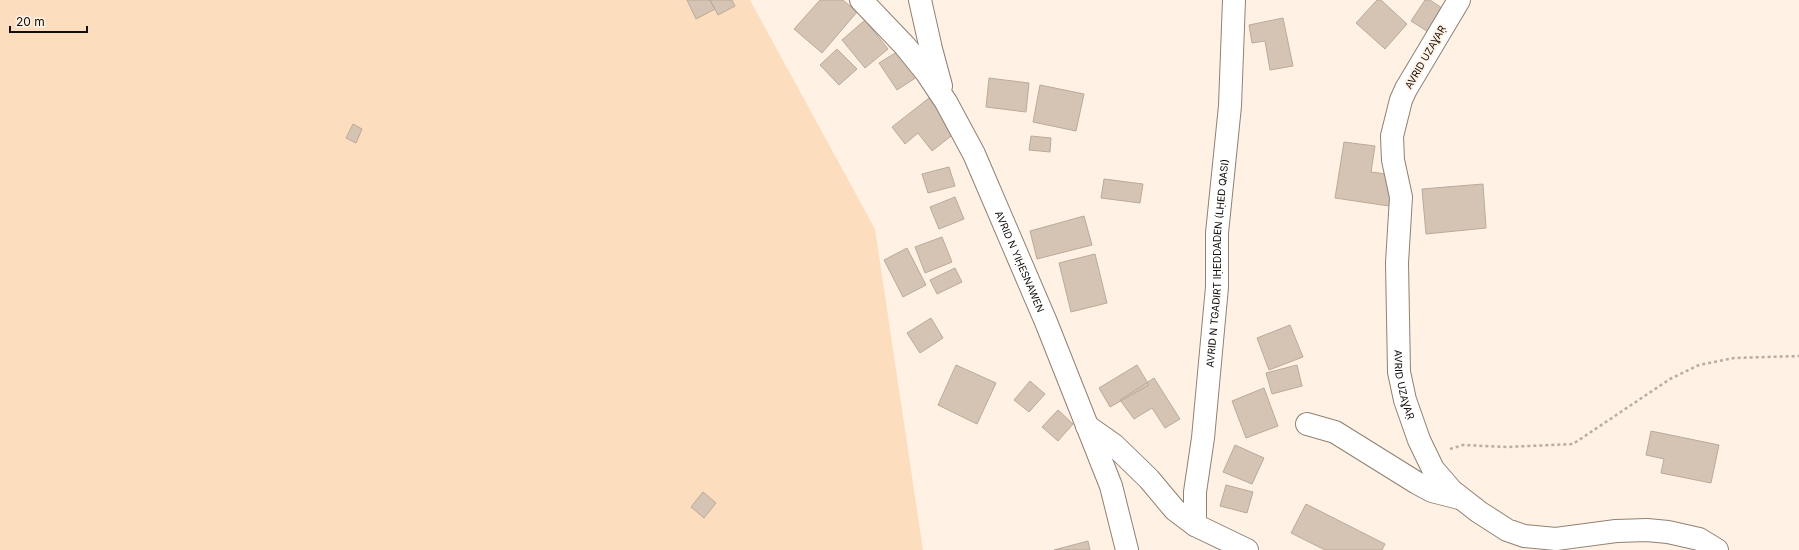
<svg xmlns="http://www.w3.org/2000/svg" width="1799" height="550" font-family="Inter,sans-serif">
	<rect width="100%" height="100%" fill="#fff1e4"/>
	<path fill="#fcddbe" d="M0 0H750L875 229 923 550H0Z"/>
	<path fill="#d5c4b4" stroke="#baaa9a" d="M687 0H710L715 9 696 19Z
		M710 0H732L735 6 718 15Z
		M820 0H843L857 12 822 53 794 29Z
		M1377 0H1381L1407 24 1385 49 1356 23Z
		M1425 0H1430L1445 10 1430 33 1411 21Z
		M1283 18 1293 66 1270 70 1265 41 1252 43 1249 25Z
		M865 20 888 49 865 68 842 40Z
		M837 49 857 69 839 85 820 65Z
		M900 50 917 77 897 90 879 63Z
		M989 78 1029 83 1026 112 986 107Z
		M1040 85 1084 94 1076 131 1033 122Z
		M929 98 955 133 932 151 918 133 905 144 892 127Z
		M353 124 362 129 356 143 346 138Z
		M1031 136 1051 138 1050 152 1029 150Z
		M1344 142 1375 146 1371 172 1394 175 1389 206 1335 198Z
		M949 167 955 186 928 193 922 174Z
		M1104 179 1143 184 1140 203 1101 198Z
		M1483 184 1486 228 1426 234 1422 189Z
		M955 197 964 219 939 229 930 207Z
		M1084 216 1092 245 1037 259 1030 231Z
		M942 237 952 262 925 273 915 247Z
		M907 248 926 285 903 297 884 260Z
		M1095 254 1107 303 1071 312 1059 263Z
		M955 268 962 282 937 294 930 280Z
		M931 318 943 338 920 353 907 333Z
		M1290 325 1303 357 1269 370 1257 338Z
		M956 365 996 383 977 424 938 405Z
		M1137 365 1149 385 1110 407 1099 388Z
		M1297 365 1302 386 1272 394 1266 373Z
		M1154 378 1180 419 1165 428 1152 408 1134 419 1120 400Z
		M1030 381 1045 394 1029 412 1014 400Z
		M1264 388 1278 426 1246 438 1232 401Z
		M1058 410 1073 424 1058 441 1042 427Z
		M1651 431 1719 445 1711 483 1661 473 1664 459 1646 455Z
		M1235 445 1264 458 1252 484 1223 472Z
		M1226 485 1253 492 1247 513 1220 506Z
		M703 492 716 503 704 518 691 507Z
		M1306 504 1385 544 1382 550H1325L1291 533Z
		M1088 541 1090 550H1054Z"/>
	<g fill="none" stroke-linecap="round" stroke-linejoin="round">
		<g stroke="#908172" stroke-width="24">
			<g id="minor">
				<path id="s1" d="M861 0 905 46 926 72 946 102 974 154 1046 322 1111 486 1127 550"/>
				<path d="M920 0 931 49 941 86"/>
				<path id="s2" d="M1459 0 1406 89 1401 100 1392 136 1393 160 1401 197 1397 263 1399 372 1405 400 1419 440 1433 469 1452 491 1479 512 1507 530 1524 536 1556 539 1616 531 1647 530 1668 532 1699 539 1717 550"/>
				<path d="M1307 424 1335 432 1417 483 1432 491 1459 498"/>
				<path d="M1087 426 1114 445 1149 479 1175 510 1195 525 1247 550"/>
				<path id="s3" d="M1195 525V492L1203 438 1217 287V233L1230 106 1234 0"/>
			</g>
		</g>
		<path stroke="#b8ada2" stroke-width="2.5" stroke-dasharray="3 3" stroke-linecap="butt" d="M1450 449 1463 445 1507 447 1573 444 1670 379 1699 365 1734 358 1799 356"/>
		<use href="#minor" stroke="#fff" stroke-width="22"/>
	</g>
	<g text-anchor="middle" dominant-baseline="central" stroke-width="3.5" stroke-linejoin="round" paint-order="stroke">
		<g font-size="10" fill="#120d08" stroke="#fff1e4">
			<text transform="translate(1425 57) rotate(-60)">AVRID UZAƔAṚ</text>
			<text stroke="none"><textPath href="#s1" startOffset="309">AVRID N YIḤESNAWEN</textPath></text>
			<text stroke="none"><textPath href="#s3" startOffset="263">AVRID N TGADIRT IḤEDDADEN (LḤED QASI)</textPath></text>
			<text stroke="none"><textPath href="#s2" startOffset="403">AVRID UZAƔAṚ</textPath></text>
		</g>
	</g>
	<path d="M10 26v6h77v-6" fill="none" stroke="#120d08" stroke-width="2"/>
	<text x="16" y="26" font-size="12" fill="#120d08" stroke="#fff1e4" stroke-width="3" paint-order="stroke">20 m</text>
</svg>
